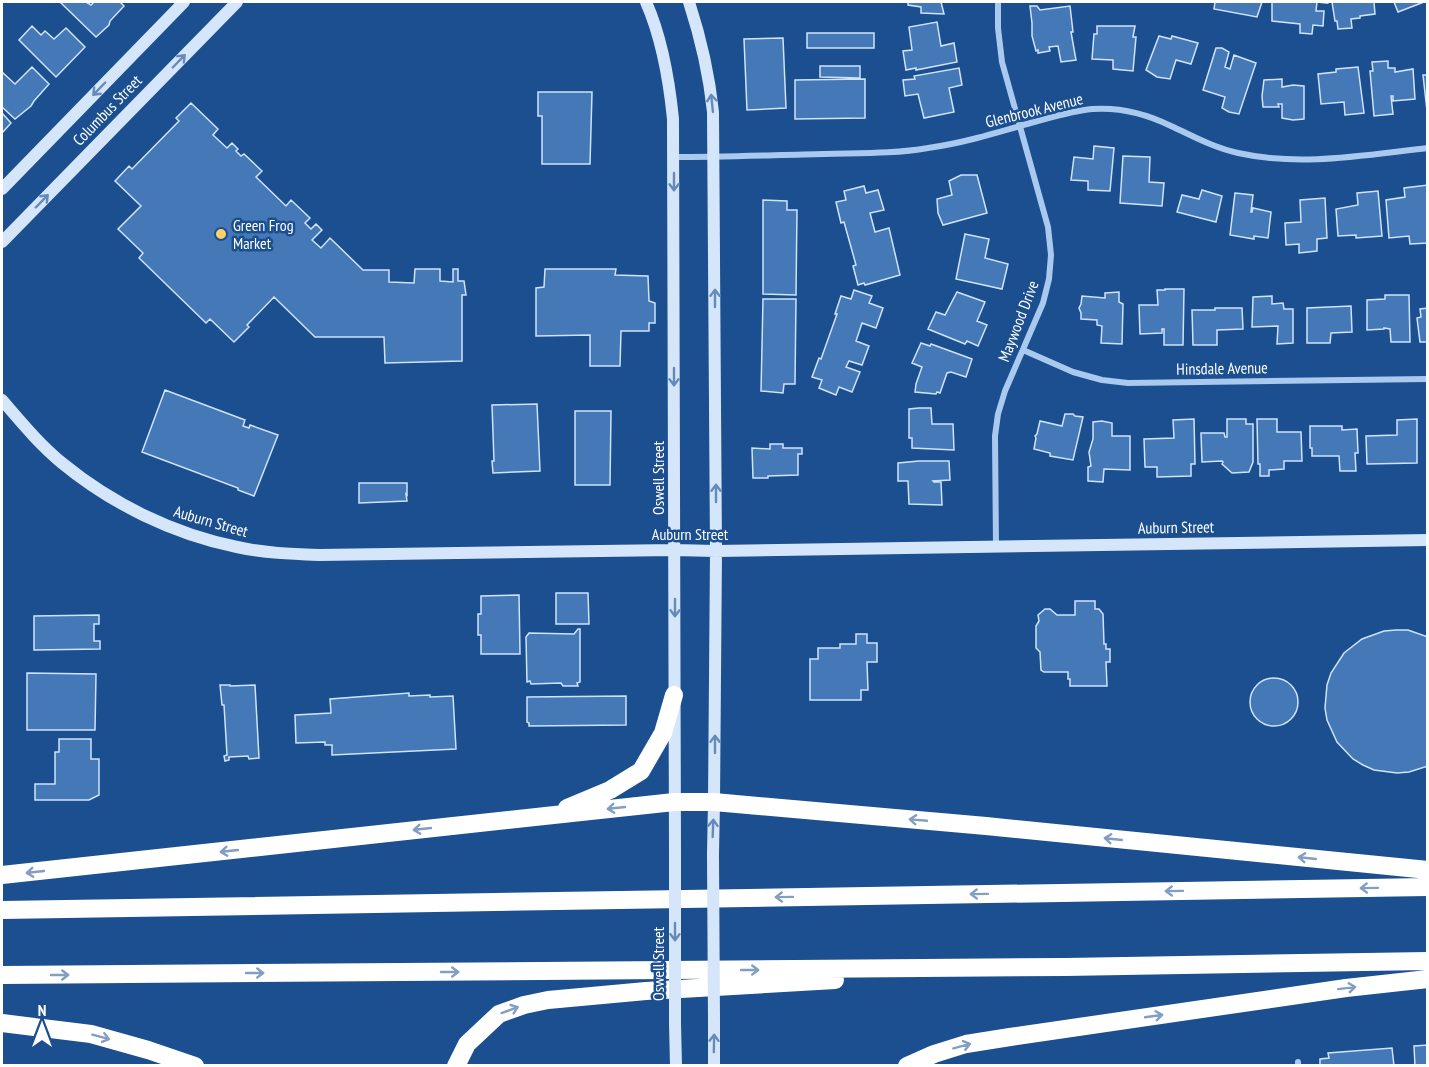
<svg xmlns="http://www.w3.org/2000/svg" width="1429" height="1067" font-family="'PT Sans Narrow',sans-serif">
	<rect width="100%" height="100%" fill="#1b4f8f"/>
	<path fill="#4478b7" stroke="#cfe3fa" stroke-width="1.5" d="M60 2H86L91 5 94 2H120L124 6 110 21 109 25 96 37Z
		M908 2H941L944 14 921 13V7L908 5Z
		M1215 2H1262L1257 17 1214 9Z
		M1272 2H1326L1327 3 1317 2 1316 11H1324L1323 26 1313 25 1312 34 1300 33V24L1272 21Z
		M1332 2H1374L1375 14 1360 16V18L1351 19 1352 28 1338 29 1337 21H1335Z
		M1394 2H1424L1398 12Z
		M1030 6H1037L1040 10 1070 6 1073 32H1071L1076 60 1061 62 1058 46 1049 47 1050 51 1038 53V50L1036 51 1032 36V23Z
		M937 22 941 46 954 43 957 62 916 70V68L906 70 903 51 912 50 909 27Z
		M32 26 41 35 45 31 54 39 66 28 85 47 56 77 19 40Z
		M1097 26H1135L1133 37H1136L1133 71 1113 69V60L1092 59 1094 34H1097Z
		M807 33H874V48H807Z
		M1159 36 1171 39 1172 36 1198 43 1191 64 1176 60 1170 79 1157 77 1146 70Z
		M783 38 786 108 747 110 744 39Z
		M1216 48H1222L1229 52 1225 67 1230 69 1234 55 1256 63 1239 114 1229 112 1222 108 1225 97 1203 90Z
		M1388 61V68H1395V72L1413 69 1415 99 1393 101V96H1391L1393 114 1374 116 1370 71H1373L1372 62Z
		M820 66H860V78L820 77Z
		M32 67 49 84 34 101 31 106 15 119 2 107V75L3 73 15 84Z
		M1358 67 1364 113 1345 115 1344 102 1321 104 1318 74 1336 72V69Z
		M959 68 962 85 949 88 954 112 924 118 918 94 905 96 903 80 915 79 914 76Z
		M1423 75H1428L1427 111Z
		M865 79V118L795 119V80Z
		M1282 79V87L1293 85 1304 86V119L1293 120 1282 118V104H1278L1279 107H1263L1262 96 1264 80Z
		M538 92H592L590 164H542V116H538Z
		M191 103 218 129 213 135 227 148 232 143 238 149 236 151 241 156 244 154 262 171 256 177 286 206 291 200 310 218 305 223 311 229 316 224 322 230 312 240 321 248 330 238 363 270H389V282L414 283 415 269H440V281L453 282V269H458V281H464L466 295H462V361L385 363 384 337H315L274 297 247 325 249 327 234 342 210 319 206 323 139 258 143 253 118 229 141 206 115 181 129 166 132 169 179 121 176 118Z
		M2 113 11 123 2 133Z
		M1094 146 1114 148 1110 191 1088 190V181L1071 180 1074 157 1093 159Z
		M1123 156 1150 157 1149 182 1164 183 1162 206 1120 203Z
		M961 175H977L987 213 943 225 938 213 937 199 952 195 949 181Z
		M1428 185V243L1410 244 1409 236 1389 238 1386 200 1405 197 1404 188Z
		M864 186 866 193 878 190 884 210 870 213 875 232 889 228 900 275 865 285 864 283 858 285 853 266 856 265 844 222 841 223 836 202 846 200 844 191Z
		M1202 190 1222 196 1216 222 1177 212 1182 195 1199 199Z
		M1378 191 1382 236 1356 238V235L1338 236 1336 209 1358 205 1357 193Z
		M1235 193 1253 195 1251 212H1252L1253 208 1271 212 1268 238 1254 236V239L1230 235Z
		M1325 198 1327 238 1317 239V251L1299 253V244L1286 245 1285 223 1301 222 1300 200Z
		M763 200 787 201V210H797L796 295 763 294Z
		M965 234 989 239 985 258 1008 264 1002 289 956 279Z
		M545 269H616L615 275 648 276 649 301 655 303V323H649V331H621L620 366H590V335L536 336V288L544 287Z
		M1165 289H1184L1183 345H1164V329H1162V333L1140 334 1139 305H1158L1157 290H1165Z
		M854 290 872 296 869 303 883 308 876 328 862 323 856 341 869 346 862 365 849 361 846 367 860 372 852 392 839 387 836 395 819 388 822 380 812 377 819 358 821 359 837 314H835L841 296 851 299Z
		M957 292 985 302 977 321 987 325 978 346 967 341 965 344 928 329 936 312 945 315Z
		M1119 292V302L1123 304 1122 344 1101 343 1102 326 1097 325V320L1081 319V313L1079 308 1081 304 1082 296 1105 298V293Z
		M1385 295H1409L1410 342H1391L1390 329 1384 328V329L1367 330V300L1385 299Z
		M1272 296V304L1283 303 1284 309H1293V343L1277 344 1278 326 1252 327 1253 297Z
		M763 299H796L795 384H784L783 393 761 391Z
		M1351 306 1352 332 1331 333 1330 343H1307V308Z
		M1215 308H1242L1243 329 1217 330V345H1193L1192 310H1215Z
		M1428 308V342H1420L1417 318 1421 317 1420 309Z
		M921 343 930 346 931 344 972 359 966 377 951 372 947 373 940 393 937 392 936 394 915 392 916 384 922 367 912 363Z
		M165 390 245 420 243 426 249 428 250 425 278 435 254 496 238 490V488L142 452Z
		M537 404 540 471 493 473 492 461H494L492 405Z
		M919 408H931L932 424H953L954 450 912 448V438H909V409Z
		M575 411H611L610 485H575Z
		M1065 414H1073L1075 416 1083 417 1073 460 1050 456V453L1034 449 1036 438 1035 436 1037 434 1040 421 1062 426Z
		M1194 419 1195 464H1191V476L1157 477V467H1145L1144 439 1174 438 1173 420Z
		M1227 419H1246V424H1253V462L1249 472 1232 473 1222 464 1223 462 1222 461 1202 462 1201 433H1224L1225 437H1227Z
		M1257 419H1277V432H1301L1302 461H1284V469L1269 470V476H1260V464H1258Z
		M1417 419V463L1367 464 1366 436 1397 435V420Z
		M1102 421 1112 423V436H1130V470L1104 469 1103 482 1088 481V467L1091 466 1089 452 1093 439V422Z
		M1310 426H1342V430L1357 429 1358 453H1355L1356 471H1340L1339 456H1312V448H1310Z
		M770 444H783V448H802V454H798V475L768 476V478H753L752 448 770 449Z
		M919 461H949L950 480 933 481 934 482H941L942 505 909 504 908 481H898V463Z
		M359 483H407V495L406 494 407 501 359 503Z
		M556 593H588L589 624H556Z
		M519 595 520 654H481V635H478V614H481V596Z
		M1075 601H1095V609H1099L1103 614 1104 644H1106V649H1110V662H1106L1107 686H1070V679H1068V672H1044L1041 670 1040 652 1036 648V626L1039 621 1038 615 1045 609H1050L1057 615H1075Z
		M99 615V624H94V641H100V649L34 650V616Z
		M578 629H580V682L577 683 578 686H563L561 683 531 684 530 681 527 682 526 637 529 633 574 634Z
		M1396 630H1408L1428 637V766L1409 772 1397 773 1374 770 1363 765 1353 759 1337 742 1327 720 1325 708 1327 685 1331 673 1344 653 1362 639 1384 631Z
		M856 634H867V643H877V662H867L868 690H861V700H810V659H818V648H840V644H856Z
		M27 673 96 674 95 730H27Z
		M1250 702a24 24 0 1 1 48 0a24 24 0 1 1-48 0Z
		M220 685H230V686L255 685 259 758 249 759 248 756 229 757V760L225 761 224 756 227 755 224 705H222Z
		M409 693V696L430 695V697L453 696 456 749 332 755V745H325V742L296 743 295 715 331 713 330 699Z
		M626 696V725L529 726V723L527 722V697Z
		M59 739H91V759H99V795L89 800H35V784H55V752H59Z
		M1428 1045V1066H1415L1414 1046Z
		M1392 1048 1394 1066H1320V1059L1329 1058 1328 1053Z"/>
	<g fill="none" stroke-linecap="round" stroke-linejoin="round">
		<path stroke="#a9c9ee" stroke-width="6" d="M674 157C724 157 774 155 824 154 859 153 894 154 928 148 964 143 999 132 1034 122 1053 117 1072 111 1092 109 1119 107 1147 114 1171 126 1193 136 1214 148 1238 153 1301 167 1364 155 1428 148
			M1023 350 1073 372 1102 380 1128 383 1428 379
			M996 546 995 436 998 414 1005 391 1043 303 1049 279 1051 255 1048 227 1002 62 998 28V2
			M1298 1062V1066"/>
		<path stroke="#d6e6fa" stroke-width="12" d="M646 2C662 38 669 79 673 119L675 852
			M689 2C701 39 709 73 713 112L716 551 714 802 713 854
			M2 189 184 2
			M2 242 237 2
			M2 400C21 422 39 444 62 463 112 504 173 534 237 547 264 553 291 554 319 555L674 550 716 551 1428 540
			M675 1023 676 1066
			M714 1066V1021"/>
		<path stroke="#fff" stroke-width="18" d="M567 808 610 790 641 771 663 733 674 695
			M2 875 674 802H714L986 826 1428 870
			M2 910 1428 887
			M2 975 1065 967 1428 961
			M2 1023 91 1034 148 1050 195 1066
			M456 1066 467 1044 499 1014 524 1005 548 1000 646 991 835 980
			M907 1066 934 1054 966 1044 1010 1037 1346 988 1428 979"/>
		<path stroke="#d6e6fa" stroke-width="12" d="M675 852V1023
			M713 854 714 1021"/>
	</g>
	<defs><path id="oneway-shaft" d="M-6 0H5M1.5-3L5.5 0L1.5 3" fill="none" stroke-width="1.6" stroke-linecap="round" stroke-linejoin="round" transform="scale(1.5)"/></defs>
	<g stroke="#668bba">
		<use href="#oneway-shaft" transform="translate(179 61) rotate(-46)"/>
		<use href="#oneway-shaft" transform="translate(99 89) rotate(134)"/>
		<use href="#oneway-shaft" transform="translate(712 103) rotate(-96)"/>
		<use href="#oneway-shaft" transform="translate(674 182) rotate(90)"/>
		<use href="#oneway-shaft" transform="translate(42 201) rotate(-46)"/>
		<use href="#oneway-shaft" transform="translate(715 298) rotate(-90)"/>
		<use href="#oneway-shaft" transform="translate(674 377) rotate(90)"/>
		<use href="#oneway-shaft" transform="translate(716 493) rotate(-90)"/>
		<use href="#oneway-shaft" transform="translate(675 608) rotate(90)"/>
		<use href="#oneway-shaft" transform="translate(715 744) rotate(-90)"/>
		<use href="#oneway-shaft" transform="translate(713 828) rotate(-88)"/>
		<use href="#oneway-shaft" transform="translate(675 932) rotate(90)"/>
		<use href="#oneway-shaft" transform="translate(714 1043) rotate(-89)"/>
	</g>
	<g stroke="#829ec1">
		<use href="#oneway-shaft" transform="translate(616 808) rotate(174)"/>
		<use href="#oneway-shaft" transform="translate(918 820) rotate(-175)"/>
		<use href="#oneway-shaft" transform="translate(422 829) rotate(174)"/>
		<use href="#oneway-shaft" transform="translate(1113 839) rotate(-174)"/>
		<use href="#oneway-shaft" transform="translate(229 851) rotate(174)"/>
		<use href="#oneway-shaft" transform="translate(1307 858) rotate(-174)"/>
		<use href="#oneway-shaft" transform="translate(35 872) rotate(174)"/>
		<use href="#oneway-shaft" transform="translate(1369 888) rotate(179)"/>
		<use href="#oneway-shaft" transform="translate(1174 891) rotate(179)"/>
		<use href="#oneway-shaft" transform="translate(979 894) rotate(179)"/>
		<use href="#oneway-shaft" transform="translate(784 897) rotate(179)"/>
		<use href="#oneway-shaft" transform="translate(750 970)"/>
		<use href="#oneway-shaft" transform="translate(450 972)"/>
		<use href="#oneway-shaft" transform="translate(255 973)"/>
		<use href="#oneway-shaft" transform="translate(60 975)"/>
		<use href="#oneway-shaft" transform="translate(1347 988) rotate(-7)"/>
		<use href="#oneway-shaft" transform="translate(510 1010) rotate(-20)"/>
		<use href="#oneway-shaft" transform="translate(1154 1016) rotate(-8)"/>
		<use href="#oneway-shaft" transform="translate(101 1037) rotate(15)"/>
		<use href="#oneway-shaft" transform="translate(962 1046) rotate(-15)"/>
	</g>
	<circle fill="#ffd166" stroke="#1b4f8f" stroke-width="2" cx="221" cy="234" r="6"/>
	<g text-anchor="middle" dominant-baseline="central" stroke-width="5" stroke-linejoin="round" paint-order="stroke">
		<g font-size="16" fill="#fff" stroke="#1b4f8f">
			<text transform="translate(107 110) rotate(-46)">Columbus Street</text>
			<text transform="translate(1034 110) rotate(-14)">Glenbrook Avenue</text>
			<text transform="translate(1018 321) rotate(-69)">Maywood Drive</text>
			<text transform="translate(1222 368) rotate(-1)">Hinsdale Avenue</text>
			<text transform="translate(658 478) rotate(-90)">Oswell Street</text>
			<text transform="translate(211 521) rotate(16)">Auburn Street</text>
			<text transform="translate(1176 527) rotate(-1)">Auburn Street</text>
			<text x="690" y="534">Auburn Street</text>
			<text transform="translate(658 964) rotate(-90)">Oswell Street</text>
		</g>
		<g font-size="16" fill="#fff" stroke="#1b4f8f" text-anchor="start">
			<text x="233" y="225">Green Frog<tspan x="233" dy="18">Market</tspan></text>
		</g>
	</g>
	<rect width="1429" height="1067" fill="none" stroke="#ffffff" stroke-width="6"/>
	<g transform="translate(42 1025)" stroke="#1b4f8f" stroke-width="4.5" paint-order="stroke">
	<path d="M0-4.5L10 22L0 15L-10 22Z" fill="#ffffff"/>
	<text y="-9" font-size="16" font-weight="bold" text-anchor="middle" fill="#ffffff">N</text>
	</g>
</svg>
